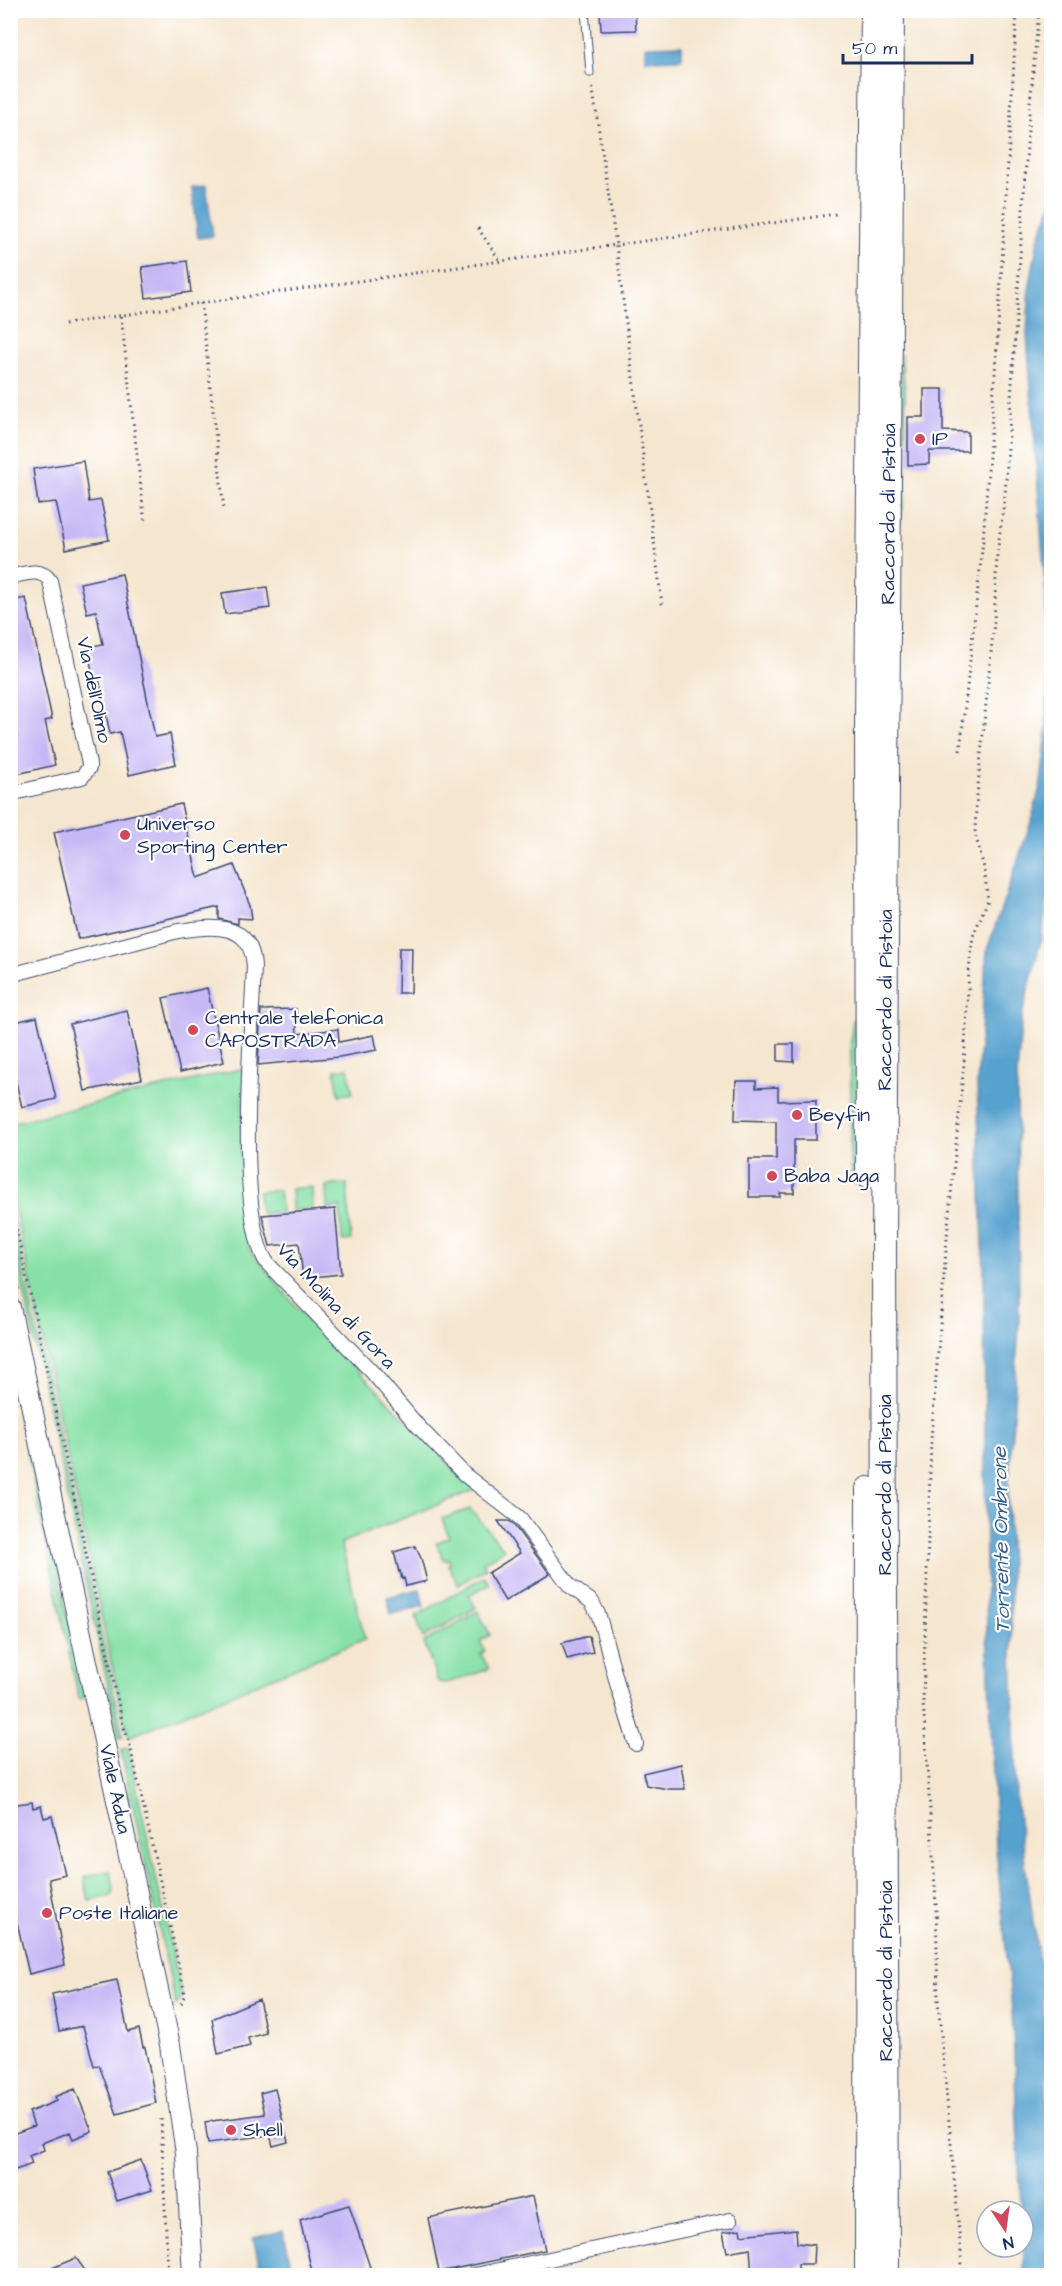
<svg xmlns="http://www.w3.org/2000/svg" width="1062" height="2286" font-family="'Architects Daughter',sans-serif">
	<rect width="100%" height="100%" fill="#fff"/>
	<filter id="ink" filterUnits="userSpaceOnUse"><feTurbulence type="fractalNoise" baseFrequency=".0167" numOctaves="2"/><feDisplacementMap in="SourceGraphic" scale="12" xChannelSelector="R" yChannelSelector="G"/><feConvolveMatrix kernelMatrix="1 2 1 2 8 2 1 2 1" color-interpolation-filters="sRGB"/></filter>
	<filter id="wash" filterUnits="userSpaceOnUse"><feTurbulence type="fractalNoise" baseFrequency=".008" numOctaves="4" result="noise"/><feDisplacementMap in="SourceGraphic" scale="24" xChannelSelector="R" yChannelSelector="G"/><feGaussianBlur stdDeviation="1.35" result="paint"/><feColorMatrix in="noise" values="0 0 0 0 0 0 0 0 0 0 0 0 0 0 0 0 0 1.4 0 .05"/><feComposite in="paint" operator="in"/></filter>
	<g filter="url(#wash)">
		<rect width="100%" height="100%" fill="#f5e6cf"/>
		<path fill="#87e1a6" stroke="#518882" stroke-width="1.5" d="M901 354 905 390V494L899 528Z
			M857 1013 856 1185 852 1177 850 1163V1042L853 1022Z
			M245 1068 241 1146 249 1249 298 1309 475 1490 341 1543 365 1639 129 1737 122 1713 11 1191 10 1123Z
			M348 1068 353 1093 339 1095 335 1070Z
			M347 1184 351 1240 342 1241 340 1207 327 1208 326 1186Z
			M312 1187 313 1209 292 1210 291 1189Z
			M279 1190 281 1212 260 1213 258 1192Z
			M11 1211 123 1737 119 1738 11 1231Z
			M10 1351 27 1427 21 1428 11 1376Z
			M30 1441 85 1698 79 1699 25 1442Z
			M470 1509 504 1549 483 1563 486 1568 458 1585 448 1564 450 1563 449 1559 444 1560 436 1543 449 1537 442 1519Z
			M485 1576 489 1584 469 1595 476 1608 423 1638 416 1616Z
			M478 1611 490 1635 480 1641 485 1651 481 1654 489 1669 447 1683 438 1682 424 1642Z
			M128 1748 182 1997 176 2006 121 1750Z
			M110 1871 114 1888 111 1896 89 1901 84 1877Z"/>
		<path fill="#57a2cf" stroke="#396896" stroke-width="1.5" d="M682 45V59L645 60V46Z
			M206 185 213 236 198 238 192 187Z
			M1051 204 1052 873 1041 940 1022 1015 1017 1074 1019 1323 1008 1498 1016 1799 1040 1969 1045 2038 1052 2275 1024 2276 1023 2211H1021L1012 2010 996 1848 986 1603 984 1274 977 1084 987 950 1031 822 1041 783 1047 730 1046 599 1027 334 1030 284 1038 240Z
			M420 1589 424 1606 391 1614 387 1597Z
			M283 2231 294 2275H262L253 2238Z"/>
		<g id="blocks">
			<path fill="#c6b8f5" d="M635 11 636 30 601 31 600 13Z
				M187 261 191 292 146 298 142 267Z
				M924 389H943V431L968 432V451H929V464L908 465V417H924Z
				M83 461 89 502 101 500 109 540 66 549 56 502 38 504 33 469Z
				M122 574 155 737 170 734 176 764 129 775 120 732 110 734 99 679 94 680 87 647 103 644 96 611 87 613 80 583Z
				M267 587 270 608 225 614 222 593Z
				M26 598 52 719 45 721 55 765 13 775 10 739 17 737 10 708V601Z
				M181 804 198 878 234 865 250 905 252 919 238 918V924L219 919V907L78 939 54 832Z
				M399 948H412L411 993H398Z
				M207 988 224 1062 180 1072 163 998Z
				M296 1009 297 1034 338 1029 339 1042 374 1035 377 1050 339 1057 258 1065 261 1010Z
				M127 1010 142 1079 85 1091 70 1024Z
				M37 1017 56 1099 22 1107 10 1057V1023Z
				M778 1044H794V1062L778 1061Z
				M736 1081H756V1088L778 1087V1101L816 1100V1140H794V1193H780V1197H749V1159H776V1121L735 1120Z
				M335 1209 341 1274 303 1278 299 1243 270 1246 262 1215Z
				M498 1521H509L513 1524 550 1574 505 1601 488 1573 520 1553Z
				M415 1546 421 1558 427 1581 406 1586 404 1578 402 1579 400 1571 399 1572 394 1552Z
				M589 1636 593 1652 567 1659 562 1643Z
				M681 1764 685 1789H668L646 1785 643 1773Z
				M32 1802 33 1808 41 1806 44 1818 52 1816 66 1875 49 1879 65 1965 29 1974 10 1892V1805Z
				M117 1980 128 2032 139 2029 143 2047H145L156 2103 117 2114 99 2065 94 2066 83 2026 59 2031 52 1994Z
				M259 1999 266 2033 248 2038 250 2046 218 2054 212 2019Z
				M75 2089 92 2131 73 2139 70 2132 42 2143 44 2150 29 2156 32 2164 10 2172V2135L34 2126 29 2112 57 2101 55 2097Z
				M275 2089 288 2142 273 2146 270 2135 208 2143 205 2122 265 2114 260 2093Z
				M141 2160 152 2190 117 2201 107 2172Z
				M533 2196 545 2250 439 2272 428 2218Z
				M349 2205 373 2276H313L300 2220Z
				M740 2229 741 2235 796 2229 797 2243 814 2245 813 2264H798V2276H752L750 2248 727 2252 723 2232Z
				M76 2258 89 2276H35V2275Z"/>
		</g>
	</g>
	<g filter="url(#ink)">
		<use href="#blocks" fill-opacity="0" stroke="#3c4a6f" stroke-width="1.5"/>
		<g fill="none" stroke-linecap="round" stroke-linejoin="round">
			<g stroke="#3c4a6f" stroke-width="9">
				<path id="lane" d="M585 10 590 73"/>
			</g>
			<g stroke="#3c4a6f" stroke-width="16">
				<path id="street" d="M10 577C24 574 41 567 50 581L89 764V768L82 777 10 794
					M10 975 178 931C213 926 251 921 254 966 252 1025 235 1222 268 1264L373 1373 417 1425 465 1475 520 1518 570 1586 592 1602 599 1616 618 1687 636 1744
					M471 2276 730 2220"/>
			</g>
			<g stroke="#3c4a6f" stroke-width="22">
				<path id="secondary" d="M10 1307 170 2045 186 2153 193 2276"/>
			</g>
			<g stroke="#3c4a6f" stroke-width="26">
				<g id="highway">
					<path d="M868 1175 867 724 873 10"/>
					<path d="M867 2276 868 1489"/>
					<path id="s1" d="M887 2276 884 1246 892 10"/>
				</g>
			</g>
			<path stroke="#3c4a6f" stroke-width="3" stroke-dasharray="1.5 4.5" stroke-linecap="butt" d="M478 228 500 261
				M201 303 224 510
				M121 316 145 524
				M65 324 201 303 616 245 592 84
				M662 604 616 245 836 214
				M960 751 983 541 997 346 1017 10
				M10 1200 123 1725 129 1741 185 1994 181 2004
				M10 1253 19 1292
				M161 2119 168 2276
				M963 2276 938 2001 936 1903 923 1702 931 1440 948 1225 964 1064 969 970 973 936 988 900 984 868 975 833 976 806 994 622 997 554 1005 495 1029 114 1039 10"/>
			<use href="#lane" stroke="#fff" stroke-width="7"/>
			<use href="#street" stroke="#fff" stroke-width="14"/>
			<use href="#secondary" stroke="#fff" stroke-width="20"/>
			<use href="#highway" stroke="#fff" stroke-width="24"/>
		</g>
	</g>
	<g fill="#d1495b" stroke="#fff" stroke-width="2">
		<circle cx="920" cy="439" r="6"/>
		<circle cx="125" cy="835" r="6"/>
		<circle cx="193" cy="1030" r="6"/>
		<circle cx="797" cy="1115" r="6"/>
		<circle cx="772" cy="1176" r="6"/>
		<circle cx="47" cy="1913" r="6"/>
		<circle cx="231" cy="2130" r="6"/>
	</g>
	<g text-anchor="middle" dominant-baseline="central" stroke-width="4.5" stroke-linejoin="round" paint-order="stroke">
		<g font-size="20" fill="#1b2f5e" stroke="#fff" text-anchor="start">
			<text x="932" y="439">IP</text>
			<text x="137" y="824">Universo<tspan x="137" dy="23">Sporting Center</tspan></text>
			<text x="205" y="1018">Centrale telefonica<tspan x="205" dy="23">CAPOSTRADA</tspan></text>
			<text x="809" y="1115">Beyfin</text>
			<text x="784" y="1176">Baba Jaga</text>
			<text x="59" y="1913">Poste Italiane</text>
			<text x="243" y="2130">Shell</text>
		</g>
		<g font-size="20" fill="#1b2f5e" stroke="#fff">
			<text stroke="none"><textPath href="#s1" startOffset="1762">Raccordo di Pistoia</textPath></text>
			<text transform="translate(94 690) rotate(78)">Via dell'Olmo</text>
			<text stroke="none"><textPath href="#s1" startOffset="1276">Raccordo di Pistoia</textPath></text>
			<text transform="translate(336 1306) rotate(47)">Via Molina di Gora</text>
			<text transform="translate(885 1485) rotate(-90)">Raccordo di Pistoia</text>
			<text transform="translate(115 1789) rotate(78)">Viale Adua</text>
			<text transform="translate(886 1971) rotate(-90)">Raccordo di Pistoia</text>
		</g>
		<g font-size="21" font-style="italic" fill="#335d8b" stroke="#fff">
			<text transform="translate(1001 1540) rotate(-91)">Torrente Ombrone</text>
		</g>
	</g>
	<rect width="1062" height="2286" fill="none" stroke="#fff" stroke-width="36"/>
	<g transform="translate(1005 2229) rotate(167)"><circle r="28" fill="#ffffff" stroke="#a4acbf" stroke-width="1.5"/>
	<path d="M0-4.5L10 22L0 15L-10 22Z" fill="#d1495b"/>
	<text y="-9" font-size="16" font-weight="bold" text-anchor="middle" fill="#1b2f5e">N</text>
	</g>
	<path d="M843 54v9h129v-9" fill="none" stroke="#1b2f5e" stroke-width="3"/>
	<text x="852" y="54" font-size="18" fill="#1b2f5e" stroke="#ffffff" stroke-width="4.5" paint-order="stroke">50 m</text>
</svg>
